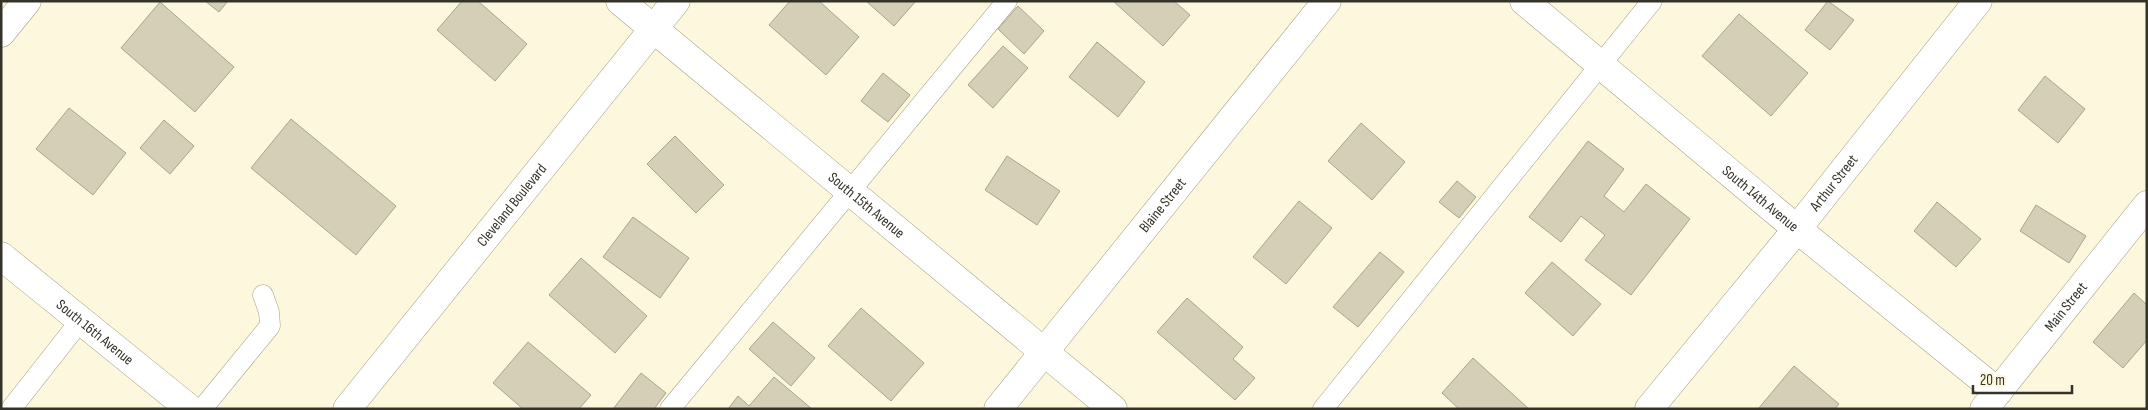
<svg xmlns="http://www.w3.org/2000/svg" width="2148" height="410" font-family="'Sofia Sans Condensed',sans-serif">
	<rect width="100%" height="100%" fill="#fcf7dd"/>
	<path fill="#d4cfb6" stroke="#aaa48d" d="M205 1H228L219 12Z
		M462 1H478L527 44 495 81 437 30Z
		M790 1H819L859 37 826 75 769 25Z
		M866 1H916L894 26Z
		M1113 1H1174L1190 15 1163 46Z
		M1828 1 1854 20 1830 50 1805 30Z
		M160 2 234 67 195 112 121 48Z
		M1018 6 1044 31 1024 54 998 29Z
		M1739 14 1808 73 1771 116 1702 56Z
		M1097 42 1145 82 1118 117 1069 77Z
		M1003 46 1028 68 993 108 968 85Z
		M883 73 910 95 888 122 861 101Z
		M2045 76 2085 109 2058 143 2018 110Z
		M69 108 126 153 93 195 36 149Z
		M291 119 396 206 356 255 251 168Z
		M164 120 194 146 170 174 140 148Z
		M1361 123 1405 162 1372 200 1328 161Z
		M675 136 724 185 696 213 647 164Z
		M1588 141 1624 169 1604 196 1624 212 1646 184 1690 219 1631 295 1585 260 1605 235 1581 216 1561 242 1529 217Z
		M1007 156 1060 191 1037 225 985 190Z
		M1457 181 1476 197 1459 218 1439 202Z
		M1299 201 1332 228 1286 284 1253 257Z
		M1937 202 1981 239 1956 267 1914 231Z
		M2036 205 2086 236 2069 263 2020 231Z
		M633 217 689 258 660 298 603 257Z
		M1380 252 1404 272 1358 327 1333 307Z
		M581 258 647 316 615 353 549 295Z
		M1552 262 1601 304 1573 336 1525 293Z
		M2134 293 2147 305V340L2123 368 2093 342Z
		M1187 298 1243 347 1233 359 1255 378 1235 400 1157 332Z
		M861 308 924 363 891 401 828 346Z
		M773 322 815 358 791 386 749 349Z
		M528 342 591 395 579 409H523L493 383Z
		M1473 358 1529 409H1459L1442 393Z
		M1794 366 1839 404 1835 409H1758Z
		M641 373 666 393 654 409H613Z
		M774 377 812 409H728L738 396 749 406Z"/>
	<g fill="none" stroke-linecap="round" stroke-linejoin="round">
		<g stroke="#a49f87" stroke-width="21">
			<path id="lane" d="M11 409 81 320
				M202 409 270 326 269 312 263 295
				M670 409 1007 1
				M1323 409 1652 1"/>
		</g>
		<g stroke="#a49f87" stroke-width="29">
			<g id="street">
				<path id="s1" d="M620 1 1113 409"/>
				<path id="s2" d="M1524 1 1797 229 1998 392"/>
				<path d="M1 33 27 1"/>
				<path id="s3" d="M1 256 190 409"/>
				<path id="s4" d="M1649 409 1797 229 1978 1"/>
				<path id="s5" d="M1984 409 2147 205"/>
			</g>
		</g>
		<g stroke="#a49f87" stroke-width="29">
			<g id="primary">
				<path id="s6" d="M347 409 676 1"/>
				<path id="s7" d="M998 409 1327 1"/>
			</g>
		</g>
		<use href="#lane" stroke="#fff" stroke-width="20"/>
		<use href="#street" stroke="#fff" stroke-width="28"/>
		<use href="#primary" stroke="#fff" stroke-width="28"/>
	</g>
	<g text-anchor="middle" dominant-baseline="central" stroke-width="5" stroke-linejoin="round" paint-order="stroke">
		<g font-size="15" fill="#353329" stroke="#fcf7dd">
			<text stroke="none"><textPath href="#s4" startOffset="292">Arthur Street</textPath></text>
			<text stroke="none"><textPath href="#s2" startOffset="308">South 14th Avenue</textPath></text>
			<text stroke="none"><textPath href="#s6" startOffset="262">Cleveland Boulevard</textPath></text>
			<text stroke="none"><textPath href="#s1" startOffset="320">South 15th Avenue</textPath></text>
			<text stroke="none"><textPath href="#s7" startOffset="262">Blaine Street</textPath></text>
			<text stroke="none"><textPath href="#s5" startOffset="131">Main Street</textPath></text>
			<text stroke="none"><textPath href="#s3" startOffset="121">South 16th Avenue</textPath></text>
		</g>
	</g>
	<rect width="2148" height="410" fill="none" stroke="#353329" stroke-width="5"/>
	<path d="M1973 385v8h99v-8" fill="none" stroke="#353329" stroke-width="2.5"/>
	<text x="1980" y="385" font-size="15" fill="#353329" stroke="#fcf7dd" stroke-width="4" paint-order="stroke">20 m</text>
</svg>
